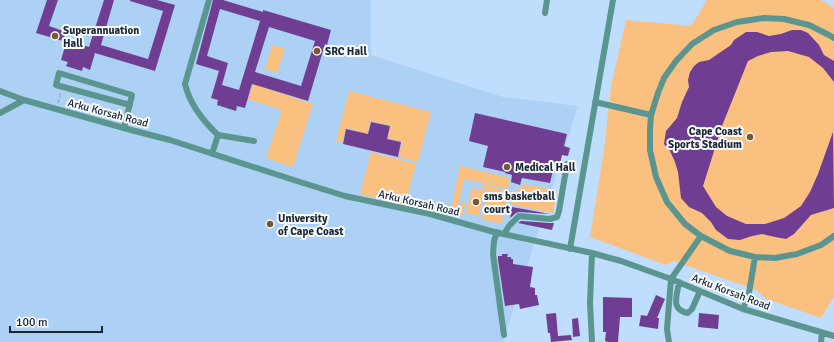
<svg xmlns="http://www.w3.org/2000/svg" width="834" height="342" font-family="Signika,sans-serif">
	<rect width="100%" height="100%" fill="#bfdefd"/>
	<path fill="#add1f4" d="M0 0H371V55L503 97 578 106 503 342H0Z"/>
	<path fill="#fac080" d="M707 0H821L834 8V297L821 318 766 299 756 290 674 261 666 265 590 237 604 150 611 86 626 20 691 26Z
		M272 45 285 49 277 73 265 69Z
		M253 84 313 104 293 167 266 158 282 110 248 99Z
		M349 91 431 112 418 162 398 157 402 142 387 138 391 126 371 121 367 134 346 128 342 143 336 141Z
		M371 152 416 164 405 206 360 194Z
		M460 166 510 178 508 189 464 179 457 210H459L462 202 466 203 462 216 450 213Z
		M483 184 510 192 501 224 481 219 488 191 481 189Z
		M523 184 557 190 553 213 512 205 515 191H518V188H522Z
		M472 188 485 191 479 216 466 213Z"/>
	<path fill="#6f3e93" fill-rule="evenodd" d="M47 0H58L49 26 66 32 63 41 36 33Z
		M104 0H114L101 45 148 59 163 11 130 1V0H157L175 5 155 71 95 53 90 70 83 67 82 71 66 66 68 62 61 60 67 40 89 47Z
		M213 0H223L263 12V10L331 30 327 45 325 44 308 101 252 84 245 108 237 106 236 111 217 105 218 100 211 98 219 71 196 64ZM220 9 260 21 239 90 222 85 228 63 207 56ZM269 27 315 41 301 86 255 72Z
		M792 30H801L808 33 819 45 824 55 834 61V82L823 68 809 57 788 51 771 52 758 56 748 61 722 126 703 186 716 207 727 216 746 224H765L784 218 801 206 810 192 818 174 833 132 834 208 811 215 794 234 786 239 775 237 762 234 752 236 740 240 728 239 716 230 711 222 702 213 689 207 681 198 678 172 675 162 670 151 664 144 666 131 677 118 682 102 689 87 688 80 690 72 694 66 699 62 709 60 731 45 734 40 746 32H757L769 36 781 34Z
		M475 113 567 134 564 146 570 148 568 156 562 155 560 163 555 162 550 183 522 178 520 185 511 182 512 175 505 173V172L483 167 488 146 469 141Z
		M371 122 390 126 387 139 401 142 398 157 343 144 346 129 368 134Z
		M512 207 550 214 519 212 516 213 510 218Z
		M521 221 550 223H554L552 230 518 223Z
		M502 254H508L507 257H511V259H513V264L533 267 530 287 535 288V295H537L539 305 520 309 519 304 505 306 498 260V256H502Z
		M656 295 665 299 657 318H659L658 329 639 326 641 315 647 316Z
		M603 297 632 298V317H620L618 342H608L605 341 606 332H603Z
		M556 313 558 336 571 335 572 340 551 342 550 333H548L546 314Z
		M699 313 719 315 718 329 698 327Z
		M578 318 580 336 573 337 572 319Z"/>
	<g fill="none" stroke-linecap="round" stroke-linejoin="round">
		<path stroke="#8ba4bd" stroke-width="1" stroke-dasharray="4 2" stroke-linecap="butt" d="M58 103 61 92"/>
		<path stroke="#5a958f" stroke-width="6" d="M209 0 185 84C190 105 203 121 218 135L212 154
			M545 13 547 0
			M834 38 829 35 809 25 784 19 764 18 737 22 714 30 692 44 676 61 664 78 658 93 651 115 650 129V150L656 177 667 202 685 224 701 236 730 251 755 257 775 258 797 254 821 245 834 236
			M0 91 24 100
			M595 102 651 115
			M0 113 24 100 131 130 170 140 300 182 345 196 430 214 494 232 592 253 621 261 671 279 743 309 834 336
			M124 128 132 95 59 73 56 85 130 105
			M218 135 254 141
			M497 232 494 241 493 254 504 335
			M504 234 509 226 519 216 550 219 557 217 559 211 567 164
			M570 249 613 0
			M679 282C677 296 670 310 688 313L692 309 700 291
			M743 309 749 293 755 257
			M592 342 590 303 592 253
			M669 342 667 329 671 279 701 236
			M821 342 822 333"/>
	</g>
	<g fill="#7a572f" stroke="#f8fbff" stroke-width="1.5">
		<circle cx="55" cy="36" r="4"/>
		<circle cx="317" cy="51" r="4"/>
		<circle cx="750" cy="137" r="4"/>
		<circle cx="507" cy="167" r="4"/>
		<circle cx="476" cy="202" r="4"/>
		<circle cx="270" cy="224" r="4"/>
	</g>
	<g text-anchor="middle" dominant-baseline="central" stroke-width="4" stroke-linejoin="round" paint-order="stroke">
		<g font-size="11" font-weight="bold" fill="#1a2631" stroke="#f8fbff" text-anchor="start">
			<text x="63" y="30">Superannuation<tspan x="63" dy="13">Hall</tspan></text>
			<text x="325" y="51">SRC Hall</text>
			<text x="742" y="131" text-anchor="end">Cape Coast<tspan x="742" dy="13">Sports Stadium</tspan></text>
			<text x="515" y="167">Medical Hall</text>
			<text x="484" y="196">sms basketball<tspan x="484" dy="13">court</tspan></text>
			<text x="278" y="218">University<tspan x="278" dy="13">of Cape Coast</tspan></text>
		</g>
		<g font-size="11" fill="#1a2631" stroke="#f8fbff">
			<text transform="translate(108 113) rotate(15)">Arku Korsah Road</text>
			<text transform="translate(419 203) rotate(13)">Arku Korsah Road</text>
			<text transform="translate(731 292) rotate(21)">Arku Korsah Road</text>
		</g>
	</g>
	<path d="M10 326v6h92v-6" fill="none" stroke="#1a2631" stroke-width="2"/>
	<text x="16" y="326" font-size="12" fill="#1a2631" stroke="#f8fbff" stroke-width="3" paint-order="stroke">100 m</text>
</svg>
